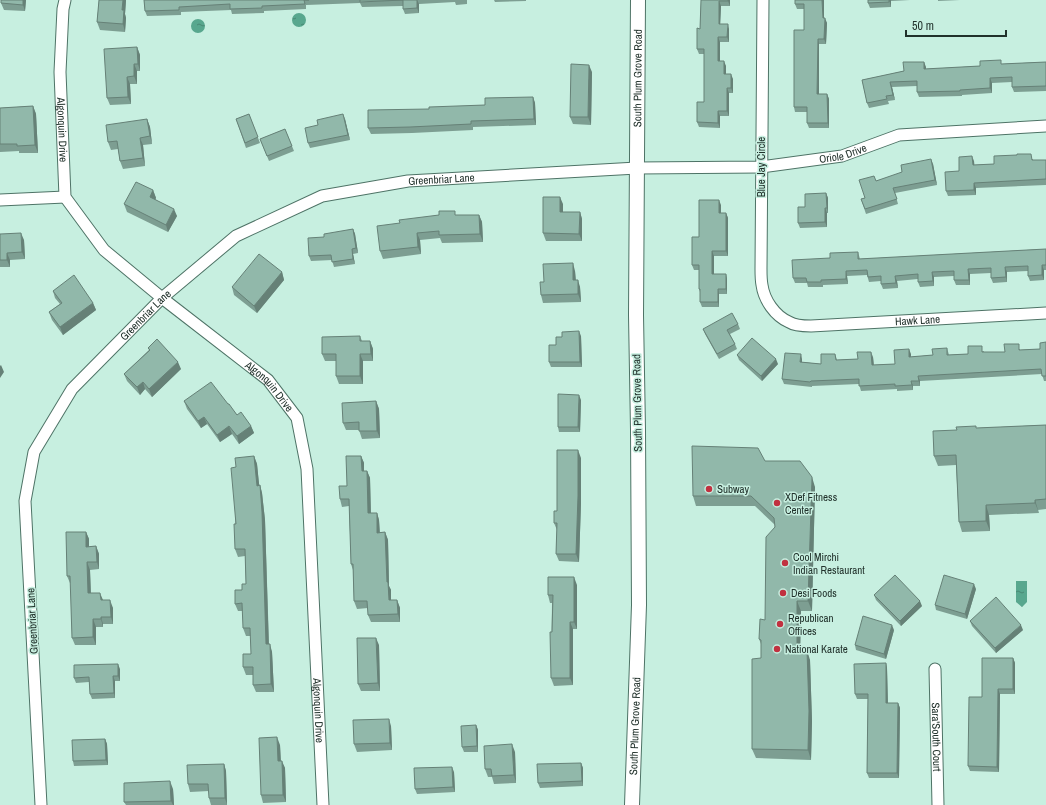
<svg xmlns="http://www.w3.org/2000/svg" width="1046" height="805" font-family="'Archivo Narrow',sans-serif">
	<defs>
		<pattern id="water-ripples" width="26" height="14" patternUnits="userSpaceOnUse"><rect width="26" height="14" fill="#58a78e"/><path d="M2 4q2-2 4 0t4 0M15 11q2-2 4 0t4 0" fill="none" stroke="#488974"/></pattern>
	</defs>
	<rect width="100%" height="100%" fill="#c7efe0"/>
	<path fill="url(#water-ripples)" d="M292 20a7 7 0 1 1 14 0a7 7 0 1 1-14 0Z
		M191 26a7 7 0 1 1 14 0a7 7 0 1 1-14 0Z
		M1016 581H1027V602L1022 607 1016 602Z"/>
	<g fill="none" stroke-linecap="round" stroke-linejoin="round">
		<g stroke="#4e7366" stroke-width="13">
			<g id="minor">
				<path id="s1" d="M65 0 63 9 60 72 65 197 104 250 162 298 268 380 297 418 307 469 323 805"/>
				<path id="s2" d="M763 0 761 269C761 275 761 280 762 285 764 300 775 316 789 322 795 326 804 326 811 326L1046 313"/>
				<path d="M0 200 65 197"/>
				<path id="s3" d="M935 669 938 805"/>
				<path id="s4" d="M41 805 25 501 34 452 72 389 162 298 236 236 322 196 408 181 637 168 761 167 842 156 899 135 1046 126"/>
			</g>
		</g>
		<g stroke="#4e7366" stroke-width="16">
			<g id="tertiary">
				<path id="s5" d="M632 805 639 605 638 430 636 315 638 0"/>
			</g>
		</g>
		<use href="#minor" stroke="#fff" stroke-width="11"/>
		<use href="#tertiary" stroke="#fff" stroke-width="14"/>
	</g>
	<path fill="#7d9e92" d="M26 0 25 11 4 10 1 3Z
		M99 0H126L125 14 126 18 125 32 100 30 97 22Z
		M144 0H467V4L456 5 455 2 419 4V13L405 14 403 9V6L362 7 360 3 306 5V9L264 11V13L232 14 231 10 181 12V15L147 16 145 11Z
		M494 0H526V1L495 2Z
		M701 0H730V6H721L720 24 729 29V42H720V61L726 66V74L733 79V93H729V116H720V128L699 127 697 122 704 102V54H699L697 49 700 29Z
		M795 0H824V18L827 23 826 44H819V94H827L829 99V128H809L807 123V112H795L794 107 804 30V9H797L795 4Z
		M868 0H910L891 1V7L870 8 868 3Z
		M938 0H960L938 1Z
		M137 47 140 55V71H137V84H130L131 104 110 105 107 98Z
		M924 62 926 69 980 66 1002 64 1046 62V91L1014 92 1012 87V82L992 83V93L962 95V96L919 97 917 92V86L892 87 895 100 888 101 889 104 869 108 867 103 862 80 904 71Z
		M592 72 591 125 573 124 570 117Z
		M533 97 535 103 536 125 473 127V130L412 133 371 134 368 128 429 109 485 105Z
		M33 106 36 114 38 153H19V151L0 152V108Z
		M249 114 260 143 246 148 236 119Z
		M147 119 150 127 152 144 143 145 145 166 123 169 120 161 118 149 111 150 108 142Z
		M345 119 350 140 310 148 308 143Z
		M285 129 294 151 269 161 260 139Z
		M1033 159V160H1046V185L976 188V195L948 196 946 191 959 171 974 161V165L994 164Z
		M933 164 937 185 895 193 898 204 866 214 861 199 865 198 876 181Z
		M153 190 156 198 155 199 177 216 168 232 127 212 124 204Z
		M826 193 828 198V213H827V227L800 228 798 223 805 207Z
		M563 204V212H580L582 219V241H546L543 233Z
		M721 205V213H726L728 218V256H714V274H726L727 279V294H719V307H702L700 302V292L699 289V270H694L692 265Z
		M457 215H479L482 222 483 242 442 243 440 238 420 240 421 254 383 259 380 251 400 223Z
		M353 229 355 234 358 253 353 254 355 264 334 267 332 260 311 261 309 256 324 237Z
		M0 234 24 240 25 259 10 260V267H0Z
		M1046 249V270H1044V280L1030 281 1028 276V271L1007 272V282L993 283 991 278V273L970 274V285H956L954 280V276L934 277V286L920 287 918 282V279L897 281 898 288 883 289 881 284V281L869 282 867 275 847 276 848 284 823 285V287H808L807 283H795L793 278 830 258 858 252 860 259Z
		M575 271 576 280 580 287 581 302 543 303 541 295 544 282Z
		M282 272 284 280 257 313 234 295 232 287Z
		M53 291 93 303 96 310 63 335 52 320 49 312 60 304 55 298Z
		M738 324 740 329 730 334 735 344 737 349 719 359 705 334 703 329Z
		M360 336 362 341H370L373 349V361H363V384H339L336 376V361H325L322 354Z
		M581 336 582 367H551L549 362 556 345Z
		M1046 342V381H1044L1042 374 920 381V386H913V390L897 391V389L861 391 859 384 812 386V387L784 384 782 379 802 359V362L821 364 835 354 837 360 858 359 873 357 874 365 895 364 911 354V357L933 355 947 348 949 355 968 354 984 351V352H1005L1020 349V350L1040 349Z
		M148 348 181 369 152 397 145 389 140 395 127 381 124 374 149 350Z
		M737 355 778 364 762 381 739 360Z
		M581 400 580 432H559L558 427Z
		M184 401 228 404 237 415 251 426 254 433 239 444 232 434 220 442 207 424 201 428 187 409Z
		M376 401 379 409 380 438 362 439 359 430H346L343 423Z
		M1046 425V509L1038 510 1039 513 989 515 990 531 962 532 959 522 956 465 938 466 934 456 957 430 977 428Z
		M254 456 257 464 259 485H260L262 493 265 520 269 644 272 652 274 692H256L253 685V675H246L243 667 251 654V636H246L243 628V611H238L235 604 242 590 246 584 245 556 238 557 235 549 236 467Z
		M361 456 364 463V471H367L370 478 371 513H377L379 520 380 533 385 532 388 540 389 586 391 590V600H397L400 608V622H371L368 615V608L357 609 354 601 353 570 351 564 349 506 342 507 340 499 347 486Z
		M581 458V503L579 562 559 561 556 554 557 530 554 523 557 511Z
		M765 461 815 487 812 611H801L800 650 810 660 812 721 811 760 756 758 752 749 761 658V644L759 639 765 620 775 525 755 506H696L693 496Z
		M86 532 89 539V547L96 546 99 554V569L90 570 91 593 103 600 113 608V624H103V627H96V645H75L72 638 71 583H70L67 576Z
		M577 585V629H573V685L554 686 551 678 552 603H550L548 595Z
		M976 589 967 619 936 610 935 605Z
		M874 595 922 606 901 626 876 600Z
		M970 621 1023 630 996 653 972 626Z
		M894 630 886 659 856 650 855 645Z
		M379 645 380 691H361L358 684Z
		M1013 658 1015 663V694H1000L999 772 970 771 968 766 982 697Z
		M886 663 887 668 888 703H898L900 708 899 778H869L867 773 868 699H857L855 694Z
		M120 669V681H115V698L92 699 90 694 89 682 76 683 74 678Z
		M476 725 478 730V752H464L462 747Z
		M391 726 392 750 357 752 354 744Z
		M105 739 107 744 108 765 74 766 73 761Z
		M280 745 281 761 285 768 286 802 263 803 261 795Z
		M515 752 516 783 494 784 492 777H488L485 769Z
		M581 763 583 768V786L540 788 538 783Z
		M224 764 226 771 227 805H211L209 798V791L190 792 188 784Z
		M454 772 455 792 417 794 415 789Z
		M173 789 174 805H126L124 802Z"/>
	<path fill="#668177" d="M23 0H26L25 11 23 5Z
		M123 0H126L125 14 126 18 125 32 123 24 122 10Z
		M417 0 419 4V13L417 8Z
		M728 0H730V6L728 1Z
		M822 0H824V23L823 18Z
		M889 0H891V7Z
		M719 1 721 6 720 29 719 24Z
		M825 18 827 23 826 44 824 39Z
		M728 24 729 29V42L727 37Z
		M718 37 720 42V66L718 61Z
		M818 39 819 44V99L817 94Z
		M137 47 140 55V71L138 64Z
		M724 61 726 66V79L724 74Z
		M924 62 926 67V74L924 69Z
		M134 64 137 71V84L134 76Z
		M589 65 592 72 591 125 588 117Z
		M731 74 733 79V93L731 88Z
		M127 77 130 84 131 104 128 97Z
		M990 78 992 83V93L990 88Z
		M890 82 892 87 895 100 893 95Z
		M727 88 729 93V116L727 111Z
		M827 94 829 99V128L828 123Z
		M533 97 535 103 536 125 534 119Z
		M33 106 36 114 38 153 35 145Z
		M718 111 720 116V128L718 123Z
		M343 114 345 119 350 140 348 135Z
		M147 119 150 127 152 144 150 136Z
		M140 138 143 145 145 166 143 158Z
		M972 156 974 161 975 170 973 165Z
		M931 159 933 164 937 185 935 180Z
		M974 183 976 188V195L974 190Z
		M153 190 156 198 153 204 150 197Z
		M826 193 828 198V213L827 208Z
		M560 197 563 204V219L560 212Z
		M719 200 721 205V218L719 213Z
		M825 208 827 213V227L825 222Z
		M174 209 177 216 168 232 166 225Z
		M580 212 582 219V241L579 234Z
		M726 213 728 218V256L726 251Z
		M479 215 482 222 483 242 480 234Z
		M353 229 355 234 358 253 356 248Z
		M21 233 24 240 25 259 22 252Z
		M417 233 420 240 421 254 418 247Z
		M352 249 355 264 353 259Z
		M712 251 714 256V279L712 274Z
		M7 253 10 260V267L7 260Z
		M573 263 575 271 576 287 573 280Z
		M1042 265 1044 270V280L1042 275Z
		M1005 267 1007 272V282L1006 277Z
		M968 269 970 274V285L969 280Z
		M846 271 847 276 848 284 846 279Z
		M282 272 284 280 257 313 254 306Z
		M932 272 934 277V286L933 281Z
		M726 274 727 279V294L726 289Z
		M895 276 897 281 898 288 896 283Z
		M578 280 580 287 581 302 578 294Z
		M718 289 719 294V307L718 302Z
		M93 303 96 310 63 335 60 327Z
		M579 331 581 336 582 367 580 362Z
		M370 341 373 349V361L371 354Z
		M909 349 911 354V362L909 357Z
		M871 352 873 357 874 370 872 365Z
		M360 354 363 361V384L360 376Z
		M801 354 802 359V367L800 362Z
		M776 359 778 364 762 381 761 376Z
		M178 362 181 369 152 397 149 389Z
		M1 365 4 372 0 378V366Z
		M918 376 920 381V386Z
		M911 381 913 386V390L912 385Z
		M143 382 145 389 140 395 137 387Z
		M579 395 581 400 580 432 578 427Z
		M376 401 379 409 380 438 377 431Z
		M204 417 207 424 201 428 198 421Z
		M229 426 232 434 220 442 217 435Z
		M251 426 254 433 239 444 237 436Z
		M578 450 581 458V503L579 562 576 554Z
		M254 456 257 464 260 493 257 486Z
		M361 456 364 463V479L362 471Z
		M367 471 370 478 371 520 368 513Z
		M812 477 815 487 812 611 808 601Z
		M260 485 262 493 265 520 269 652 266 644Z
		M1035 500 1038 510 1039 513 1035 503Z
		M986 505 989 515 990 531 986 521Z
		M377 513 379 520 380 540 377 533Z
		M86 532 89 539V554L86 547Z
		M385 532 388 540 389 586 391 590V608L389 600 387 582Z
		M96 546 99 554V569L97 562Z
		M87 562 90 570 91 601 88 593Z
		M574 577 577 585V629L574 622Z
		M974 584 976 589 967 619 965 614Z
		M100 593 103 600H101Z
		M110 600 113 608V624L111 617Z
		M397 600 400 608V622L398 614Z
		M797 601 801 611 800 660 797 650Z
		M920 601 922 606 901 626 900 621Z
		M101 617 103 624V627L101 619Z
		M93 619 96 627V645L93 637Z
		M570 622 573 629V685L570 678Z
		M892 625 894 630 886 659 884 654Z
		M1021 625 1023 630 996 653 995 648Z
		M376 638 379 645 380 691 378 683Z
		M270 644 272 652 274 692 271 684Z
		M807 650 810 660 812 721 811 760 808 750Z
		M1013 658 1015 663V694L1013 689Z
		M886 663 887 668 888 708 886 703Z
		M118 664 120 669V681L118 676Z
		M113 676 115 681V698L114 693Z
		M998 689 1000 694 999 772 997 767Z
		M898 703 900 708 899 778 897 773Z
		M389 719 391 726 392 750 390 743Z
		M476 725 478 730V752L477 746Z
		M277 737 280 745 281 768 278 761Z
		M105 739 107 744 108 765 106 760Z
		M512 744 515 752 516 783 514 775Z
		M282 761 285 768 286 802 283 795Z
		M581 763 583 768V786L582 781Z
		M224 764 226 771 227 805 225 798Z
		M452 767 454 772 455 792 453 787Z
		M170 781 173 789 174 805H173L171 801Z"/>
	<path fill="#91b8aa" stroke="#668177" d="M1 0H23V5L1 3Z
		M99 0H123L122 10H124L123 24 97 22Z
		M144 0H309H304L305 4 262 6V8L230 9V4L179 7V10L145 11Z
		M360 0H417V8L403 9V0L360 2Z
		M701 0H728V1H719V24H728L727 37H718V61H724V74H731V88H727V111H718V123L697 122V102H704V49H697V28L700 29Z
		M795 0H822L823 18H825L824 39H818L817 94H827L828 123H807V107H794V30H804V4H795Z
		M868 0H889V2L868 3Z
		M137 47 138 64H134V76L127 77 128 97 107 98 104 49Z
		M1001 60V64L1046 62V86L1012 87V77L990 78V88L960 90V91L917 92V81L890 82 893 95 886 96 887 99 867 103 862 80 904 71 903 62H924V69L980 66V61Z
		M571 64 589 65 588 117H570Z
		M533 97 534 119 471 121V124L410 127 368 128V110L429 109V107L485 105V98Z
		M33 106 35 145 17 146V144H0V108Z
		M249 114 258 137 245 143 236 119Z
		M343 114 348 135 308 143 305 128 318 125 317 120Z
		M147 119 150 136 140 138 143 158 120 161 117 141 108 142 106 125Z
		M285 129 292 146 267 156 260 139Z
		M1017 154H1031L1032 160H1046V179L974 183V190L946 191 945 172 959 171V157L972 156 973 165 994 164V156L1017 155Z
		M931 159 935 180 893 188 897 199 865 209 861 199 865 198 859 180 874 176 876 181 902 172 901 165Z
		M136 182 153 190 150 197 174 209 166 225 124 204Z
		M826 193 827 208H825V222L798 223V207H805V194Z
		M543 197H560V212H580L579 234 543 233Z
		M699 200H719V213H726V251H712V274H726V289H718V302H700V289H699V265H692V237H699Z
		M439 211H455V215H479L480 234 439 235V231L417 233 418 247 380 251 377 226 400 223 399 220 439 215Z
		M353 229 356 248 352 249 353 259 332 262 331 255 309 256 308 238 324 237V234Z
		M21 233 22 252 7 253V260H0V234Z
		M1046 249V265H1042V275L1028 276V266L1005 267 1006 277 991 278V268L968 269 969 280H954V271L932 272 933 281 918 282V274L895 276 896 283 881 284V276L868 277 867 270 846 271V279L821 280V282H807L806 278H793L792 260 830 258V253L858 252V259Z
		M259 254 282 272 254 306 232 287Z
		M573 263V280H578V294L541 295 540 282H544L543 264Z
		M74 275 93 303 60 327 49 312 62 303 53 291Z
		M732 313 738 324 727 330 735 344 717 354 703 329Z
		M579 331 580 362H549V345H556V337H562V332Z
		M360 336V341H370L371 354H360V376H336V354H322V337Z
		M752 338 776 359 761 376 737 355Z
		M157 339 178 362 149 389 143 382 137 387 124 374 150 350 148 348Z
		M1046 342V376H1042L1041 369 918 376 919 381H911L912 385 895 386V384L859 386V379L811 381 810 382 782 379 785 353 801 354 800 362 821 364V354H835L836 360 858 359 857 352H871L872 365 895 364 894 350 909 349V357L933 355 932 349 947 348V355L968 354V346H982V352H1005L1004 344H1019V350L1040 349V343Z
		M211 382 228 404H229L237 415 241 412 251 426 237 436 229 426 217 435 204 417 198 421 184 401Z
		M558 394 579 395 578 427H558Z
		M376 401 377 431H359V422L343 423 342 403Z
		M1046 425V499L1035 500V503L986 505V521L959 522 956 455 934 456 933 431 957 430 956 427 976 426V428Z
		M692 446 758 448 765 461H800L812 477 808 601H797V650H807L809 711 808 750 752 749V659L761 658V640L759 639 760 619 765 620 766 537 775 527 774 518 751 496H693Z
		M557 450H578V496L576 554H556L557 523H554V511H557Z
		M254 456 257 486 260 485 262 512 266 644H270L271 684 253 685V667H243V654H251L250 628H243L242 603 235 604V590H242V584H246L245 549H235L234 524H236L231 468 236 467 235 458Z
		M346 456H361L362 471H367L368 513H377V533L385 532 387 582H388L389 600H397L398 614 368 615 367 601H354L353 564H351L349 499H340L339 486H347Z
		M66 532H86V547L96 546 97 562H87L88 593H100L101 600H110L111 617H101V619H93V637L72 638 70 576H67Z
		M895 575 920 601 900 621 874 595Z
		M944 575 974 584 965 614 935 605Z
		M548 577H574V622H570V678H551L550 632H552L553 595H548Z
		M996 597 1021 625 995 648 970 621Z
		M863 616 892 625 884 654 855 645Z
		M357 638H376L378 683 358 684Z
		M982 658H1013V689H998L997 767 968 766 969 697H982Z
		M886 663V703H898L897 773H867L868 694H855L854 664Z
		M118 664V676H113L114 693 90 694 89 677 74 678V665Z
		M389 719 390 743 354 744 353 720Z
		M476 725 477 746 462 747 461 726Z
		M277 737 278 761H282L283 795H261L259 738Z
		M105 739 106 760 73 761 72 740Z
		M512 744 514 775 492 776 491 769H485L484 746Z
		M581 763 582 781 538 783 537 764Z
		M224 764 225 798H209L208 784H188L187 765Z
		M452 767 453 787 415 789 414 768Z
		M170 781 171 801 124 802V783Z"/>
	<g fill="#c13140" stroke="#c7efe0" stroke-width="1.5">
		<circle cx="709" cy="489" r="4"/>
		<circle cx="777" cy="503" r="4"/>
		<circle cx="785" cy="563" r="4"/>
		<circle cx="783" cy="593" r="4"/>
		<circle cx="780" cy="624" r="4"/>
		<circle cx="777" cy="649" r="4"/>
	</g>
	<g text-anchor="middle" dominant-baseline="central" stroke-width="3" stroke-linejoin="round" paint-order="stroke">
		<g font-size="11" fill="#21312b" stroke="#c7efe0">
			<text stroke="none"><textPath href="#s5" startOffset="727">South Plum Grove Road</textPath></text>
			<text stroke="none"><textPath href="#s1" startOffset="130">Algonquin Drive</textPath></text>
			<text stroke="none"><textPath href="#s4" startOffset="1271">Oriole Drive</textPath></text>
			<text transform="translate(761 167) rotate(-90)">Blue Jay Circle</text>
			<text stroke="none"><textPath href="#s4" startOffset="868">Greenbriar Lane</textPath></text>
			<text stroke="none"><textPath href="#s4" startOffset="532">Greenbriar Lane</textPath></text>
			<text stroke="none"><textPath href="#s2" startOffset="462">Hawk Lane</textPath></text>
			<text stroke="none"><textPath href="#s1" startOffset="478">Algonquin Drive</textPath></text>
			<text transform="translate(637 403) rotate(-91)">South Plum Grove Road</text>
			<text transform="translate(32 621) rotate(-93)">Greenbriar Lane</text>
			<text stroke="none"><textPath href="#s1" startOffset="814">Algonquin Drive</textPath></text>
			<text stroke="none"><textPath href="#s5" startOffset="79">South Plum Grove Road</textPath></text>
			<text stroke="none"><textPath href="#s3" startOffset="68">Sara'South Court</textPath></text>
		</g>
		<g font-size="11" fill="#21312b" stroke="#c7efe0" text-anchor="start">
			<text x="717" y="489">Subway</text>
			<text x="785" y="497">XDef Fitness<tspan x="785" dy="13">Center</tspan></text>
			<text x="793" y="557">Cool Mirchi<tspan x="793" dy="13">Indian Restaurant</tspan></text>
			<text x="791" y="593">Desi Foods</text>
			<text x="788" y="618">Republican<tspan x="788" dy="13">Offices</tspan></text>
			<text x="785" y="649">National Karate</text>
		</g>
	</g>
	<path d="M906 30v6h100v-6" fill="none" stroke="#21312b" stroke-width="2"/>
	<text x="912" y="30" font-size="12" fill="#21312b" stroke="#c7efe0" stroke-width="3" paint-order="stroke">50 m</text>
</svg>
